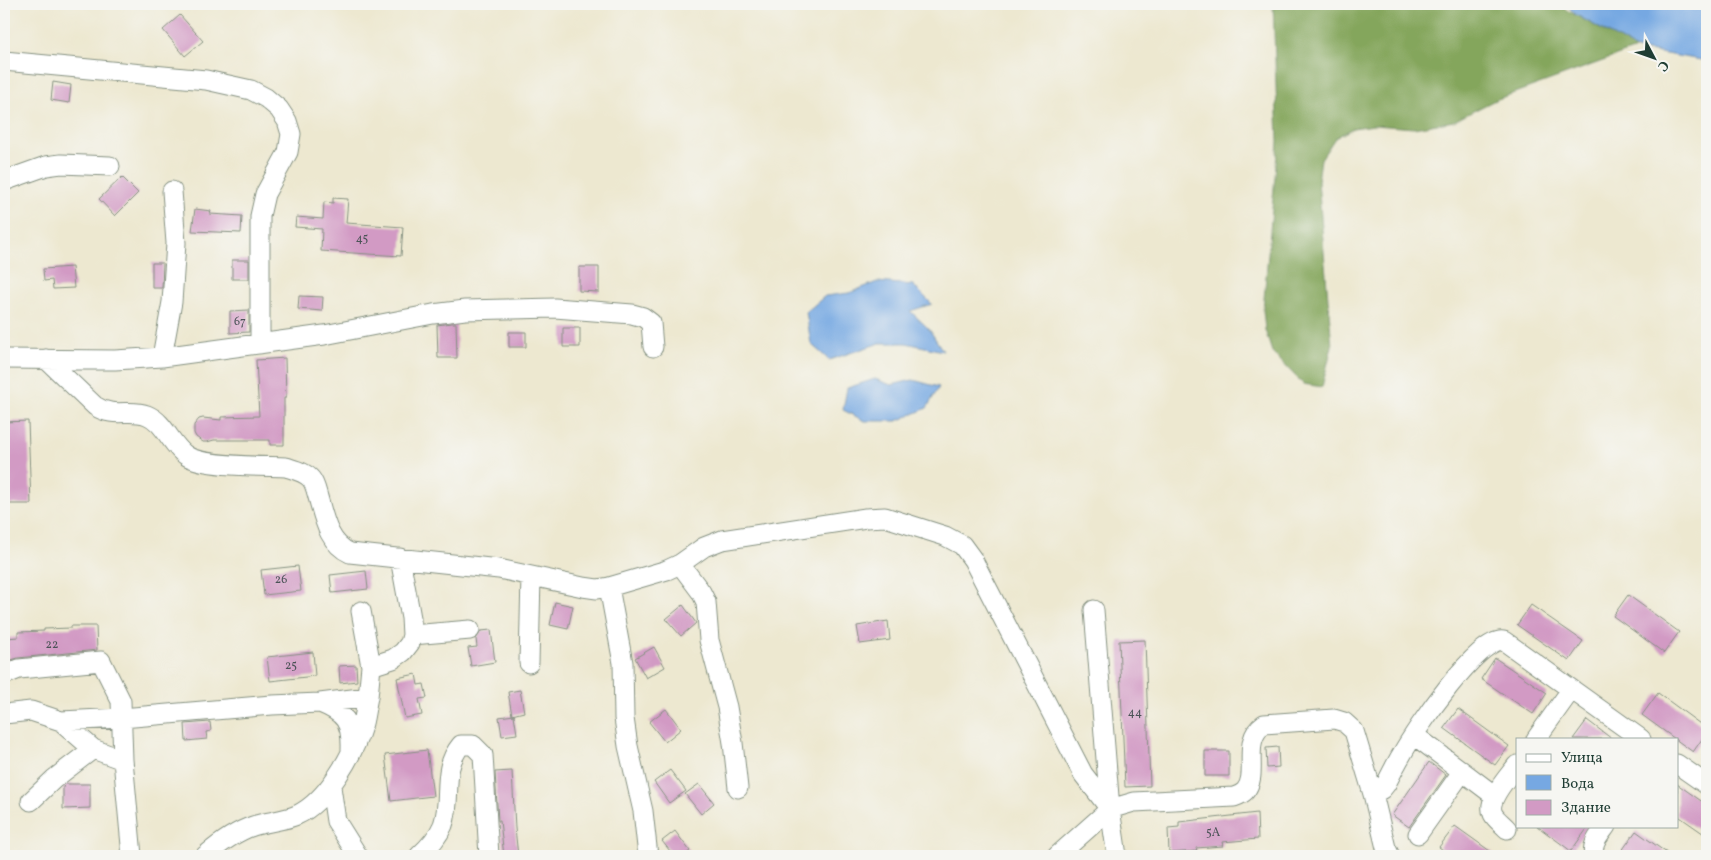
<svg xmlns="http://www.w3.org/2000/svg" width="1711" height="860" font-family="Vollkorn,serif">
	<rect width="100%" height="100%" fill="#f6f6f2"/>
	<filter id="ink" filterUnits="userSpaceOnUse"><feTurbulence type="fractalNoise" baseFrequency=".02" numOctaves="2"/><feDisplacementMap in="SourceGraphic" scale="10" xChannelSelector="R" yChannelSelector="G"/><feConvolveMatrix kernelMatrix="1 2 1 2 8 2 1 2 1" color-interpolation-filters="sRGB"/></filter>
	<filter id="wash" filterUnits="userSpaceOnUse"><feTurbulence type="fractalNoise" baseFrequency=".0096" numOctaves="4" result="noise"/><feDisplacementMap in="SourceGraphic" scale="20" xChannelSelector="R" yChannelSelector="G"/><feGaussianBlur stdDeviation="1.12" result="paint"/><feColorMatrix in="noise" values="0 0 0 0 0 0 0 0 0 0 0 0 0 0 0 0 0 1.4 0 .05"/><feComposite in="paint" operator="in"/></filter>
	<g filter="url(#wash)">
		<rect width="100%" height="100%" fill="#ede8d0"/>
		<path fill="#84a65b" stroke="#527248" d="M1273 4H1556L1636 49 1495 100 1454 121 1414 128 1374 125 1353 128 1335 138 1321 159 1318 181 1332 346 1322 387 1303 384 1272 352 1265 330 1263 310 1278 142Z"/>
		<path fill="#76a8e2" stroke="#4a728b" d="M1566 4H1707V61L1636 49 1575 14Z
			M877 282 913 285 932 304 910 311 929 329 943 351 906 343H880L829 360 811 344 806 312 825 296 849 293Z
			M875 379 891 385 913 380 939 387 927 408 897 421H865L843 410 847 388Z"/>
		<g id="blocks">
			<path fill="#d29ac4" d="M180 15 203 41 185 56 163 30Z
				M53 82 71 85 69 103 51 100Z
				M122 177 138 193 115 216 99 199Z
				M333 198 348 199 346 223 403 227 401 256 321 251 322 229 295 227 296 217 323 219 324 202 333 203Z
				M195 209 211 211 210 214 242 216 241 233 192 231Z
				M232 260H249V279H232Z
				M152 263H163L162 288H152Z
				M72 267 74 288 53 289 52 280 44 281 43 269Z
				M579 267H599V292L579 291Z
				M299 296 323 297 322 311 298 309Z
				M249 310V332L230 333V311Z
				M452 323H456L457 358H438L437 325Z
				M563 328H580V347H563Z
				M509 332H526V347H509Z
				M285 358 286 398H284V445H270V440H214L207 442H203L196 437 194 433V425L199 419 203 418 221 420V417L259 416 256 360Z
				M28 421 31 504H4V422Z
				M298 566 301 591 264 595 261 570Z
				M366 571 368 589 332 593 330 575Z
				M1628 595 1679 632 1664 653 1613 616Z
				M555 602 573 606 568 629 550 625Z
				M683 605 696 623 681 636 666 619Z
				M1531 605 1583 641 1569 661 1517 625Z
				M888 621 890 640 860 644 857 626Z
				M71 626H96L97 650 18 658 8 661 7 638 18 637V632L44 631V629L71 628Z
				M491 630 495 662 471 666 468 648 477 647 476 639 481 631Z
				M1145 640 1150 786 1125 787 1119 641Z
				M654 647 665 667 646 678 635 658Z
				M313 652 315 676 270 681 267 657Z
				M1495 658 1547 693 1533 714 1481 679Z
				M356 665 357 681 340 683 339 666Z
				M416 674 418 685 424 684 427 698 419 699 422 715 405 718 397 678Z
				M520 690 524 712 512 715 508 692Z
				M1658 693 1707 729V732L1693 752 1642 715Z
				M666 709 681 729 665 742 649 722Z
				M1458 709 1509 746 1495 765 1444 728Z
				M514 715 517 734 502 736 499 717Z
				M1587 720 1612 739H1573Z
				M210 722 211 731 206 732 207 739 186 741 185 724Z
				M1278 747 1279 767 1267 768 1266 748Z
				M427 750 433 796 391 801 385 755Z
				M1205 751H1229V776H1205Z
				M1429 762 1446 775 1409 827 1392 815Z
				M670 770 686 791 669 803 654 782Z
				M512 771 515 828 518 856H504L500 821H498L495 772Z
				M66 784H90V808L63 809V787Z
				M699 784 714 803 701 814 685 794Z
				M1677 784 1707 805V836L1677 815Z
				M1257 813 1258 839 1222 842 1223 846 1196 848 1197 851 1169 853 1168 828 1179 827V822Z
				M1455 826 1497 856H1451L1439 847Z
				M1537 826H1589L1571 851Z
				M675 831 690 851 683 856H674L662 841Z
				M1636 831 1671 856H1628L1621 852Z"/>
		</g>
	</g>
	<g filter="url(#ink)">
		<use href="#blocks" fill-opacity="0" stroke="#869282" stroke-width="1"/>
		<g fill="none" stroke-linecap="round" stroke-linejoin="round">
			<g stroke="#869282" stroke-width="21">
				<path id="minor" d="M4 61 206 80 251 90 266 98 279 109 287 121 291 134 288 152 265 194 260 216V344
					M4 181 46 166 61 164 110 166
					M162 357 172 302 176 243 172 191
					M4 359 115 360 162 357 324 335 433 314 465 310 555 308 632 314 643 317 651 323 653 347
					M46 359 95 406C115 419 128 408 147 415 165 422 171 446 187 456 205 467 263 466 286 467 295 470 305 472 311 479 315 484 316 490 318 497 324 518 328 543 350 553L499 569 583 587 597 589 609 587 667 570 680 564 704 547 722 540 866 518 885 517 945 536 962 545 973 560 1083 774 1110 809
					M680 564 701 592 706 602 709 640 727 707 733 743 738 788
					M609 587 623 663 624 718 628 746 643 811 648 856
					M1094 610 1110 809 1117 856
					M361 611 371 666
					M412 635 470 630
					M529 663 531 576
					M4 675 19 669 101 661 121 701 123 760 132 856
					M368 697 371 666 393 659 403 652 410 643 412 635 411 618 400 558
					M320 703C345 713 352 722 351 750
					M4 714 31 711 61 721 122 718 272 705 320 703 368 697C366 706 365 715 363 723 354 754 327 801 297 815 283 821 268 821 253 826 235 832 219 844 205 856
					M61 721 93 749 123 760
					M1414 735 1495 796
					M1536 739 1571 690
					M1677 764 1707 785
					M331 787 336 821 358 856
					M1373 794 1382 789 1386 784C1391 774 1396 764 1402 754 1414 732 1480 634 1504 641L1641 739
					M31 801 54 779 93 749
					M1507 829C1503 824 1496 820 1493 814 1486 800 1509 776 1517 765
					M1418 834 1462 772
					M419 856C429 847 438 837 443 825 453 798 440 770 461 745H473L483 755 489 856
					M1057 856 1110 809 1134 802 1234 797C1237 796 1242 794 1245 791 1260 774 1240 741 1264 724L1334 719 1344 722 1354 731 1373 794 1386 848 1390 856
					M1594 856C1591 844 1599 836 1606 826"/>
			</g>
			<use href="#minor" stroke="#fff" stroke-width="19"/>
		</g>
	</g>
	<g text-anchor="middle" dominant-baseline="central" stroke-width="4" stroke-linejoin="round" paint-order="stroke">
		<g font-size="12" fill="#4c5458">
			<text x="362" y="239">45</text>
			<text x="240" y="322">67</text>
			<text x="281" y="580">26</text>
			<text x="52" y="645">22</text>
			<text x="291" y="666">25</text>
			<text x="1135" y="713">44</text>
			<text x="1213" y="833">5А</text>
		</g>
	</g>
	<rect width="1711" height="860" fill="none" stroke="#f6f6f2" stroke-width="20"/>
	<rect x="1516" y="738" width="162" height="90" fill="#f6f6f2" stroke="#a0aca6"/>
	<rect x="1526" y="754" width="25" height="8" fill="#ffffff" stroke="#a0aca6"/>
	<text x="1561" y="762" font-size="15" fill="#1f3d34">Улица</text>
	<rect x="1526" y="775" width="25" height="15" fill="#76a8e2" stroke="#a0aca6"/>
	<text x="1561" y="788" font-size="15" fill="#1f3d34">Вода</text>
	<rect x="1526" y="800" width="25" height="15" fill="#d29ac4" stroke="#a0aca6"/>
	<text x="1561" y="812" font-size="15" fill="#1f3d34">Здание</text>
	<g transform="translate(1654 58) rotate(131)" stroke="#f6f6f2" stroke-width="4" paint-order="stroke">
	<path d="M0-4L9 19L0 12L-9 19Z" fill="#1f3d34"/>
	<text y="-8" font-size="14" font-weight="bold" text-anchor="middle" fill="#1f3d34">С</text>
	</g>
</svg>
